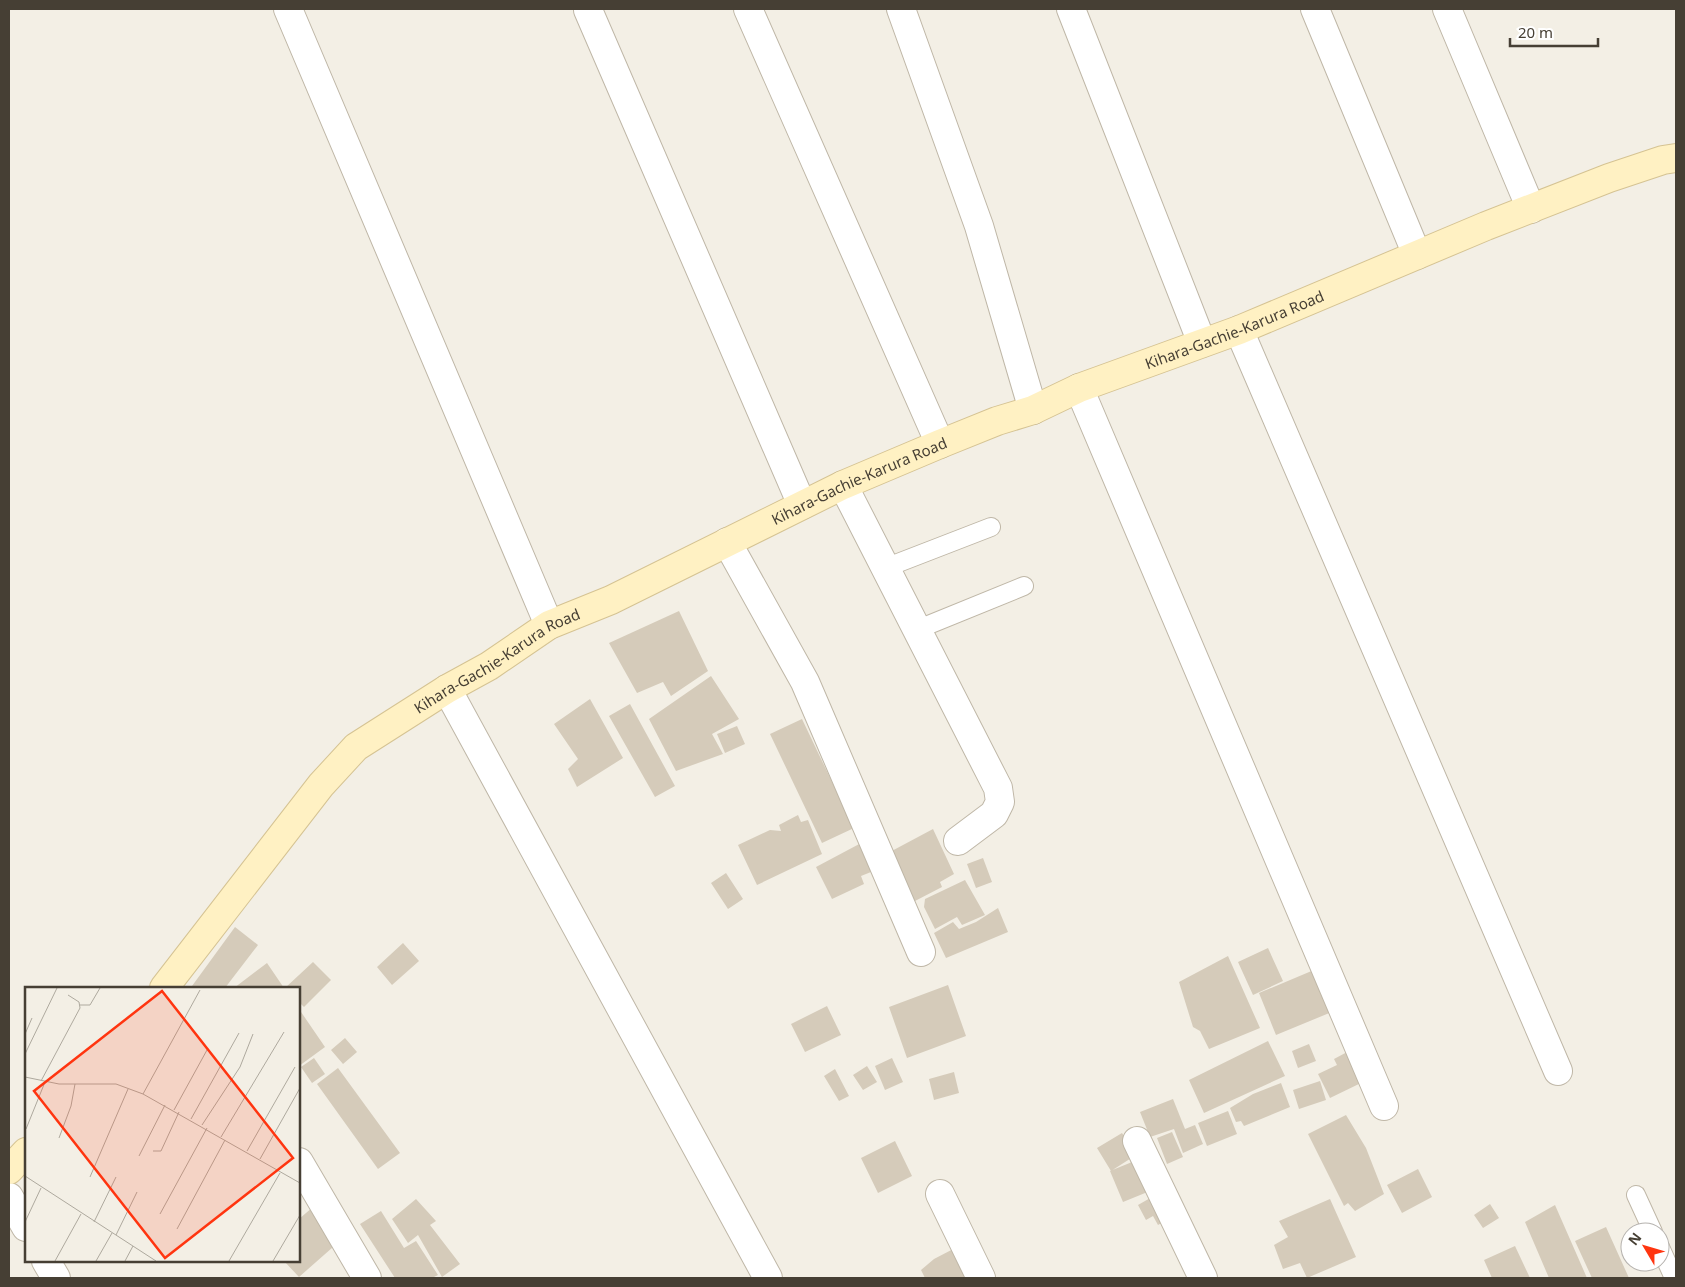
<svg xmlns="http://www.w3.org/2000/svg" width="1685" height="1287" font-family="'Noto Sans',sans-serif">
	<rect width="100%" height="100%" fill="#f3efe5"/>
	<path fill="#d5cbba" d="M679 611 708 671 671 696 663 682 637 693 609 643Z
		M711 676 739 719 712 734 723 754 676 771 649 719Z
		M590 699 623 758 577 787 568 769 578 759 554 724Z
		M630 704 675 786 655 797 609 716Z
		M802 719 854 828 822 843 770 734Z
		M737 726 745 744 725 753 717 734Z
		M798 815 801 822 808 820 822 854 757 885 738 845 770 830 781 831 779 825Z
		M933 829 954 874 940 882 942 887 915 901 888 853Z
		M863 842 876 870 861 876 864 884 832 899 816 867Z
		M983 858 992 882 976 888 967 864Z
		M726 873 743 899 728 909 711 883Z
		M965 880 985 915 962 925 957 917 935 929 924 907 925 899Z
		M998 908 1008 932 946 958 934 933 953 922 959 929 976 922Z
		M235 927 258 945 225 988H195L192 986Z
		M403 943 419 961 392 985 377 967Z
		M1268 948 1283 981 1253 995 1238 962Z
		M1228 956 1260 1028 1209 1049 1200 1031 1193 1027 1179 982Z
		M313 962 331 980 304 1007 299 1002V988H285Z
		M267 963 284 988H234Z
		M1321 967 1339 1009 1276 1035 1259 993Z
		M948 985 966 1036 907 1058 889 1007Z
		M827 1006 841 1035 805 1052 791 1024Z
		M299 1009 325 1047 299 1066Z
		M345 1038 357 1052 343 1064 331 1050Z
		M1268 1041 1285 1076 1204 1113 1189 1080Z
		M1309 1044 1316 1061 1298 1068 1292 1051Z
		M1349 1051 1363 1082 1330 1098 1318 1074 1337 1065 1334 1059Z
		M314 1058 325 1074 312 1083 301 1067Z
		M892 1058 903 1082 885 1090 875 1066Z
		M867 1066 877 1082 863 1090 853 1075Z
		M338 1068 400 1153 378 1169 317 1084Z
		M835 1069 849 1096 839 1101 824 1076Z
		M954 1072 959 1093 934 1100 929 1079Z
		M1320 1081 1326 1100 1299 1109 1293 1090Z
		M1281 1083 1290 1107 1244 1126 1241 1121 1236 1122 1230 1108 1253 1094Z
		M1173 1099 1185 1129 1195 1125 1203 1144 1183 1153 1174 1129 1150 1137 1140 1112Z
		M1228 1111 1237 1134 1207 1146 1198 1123Z
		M1346 1115 1366 1148 1384 1194 1355 1211 1348 1203 1344 1206 1308 1134Z
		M1172 1132 1183 1157 1167 1164 1157 1138Z
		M1122 1133 1136 1155 1111 1171 1097 1148Z
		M895 1141 912 1176 878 1193 861 1158Z
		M1137 1160 1150 1191 1123 1202 1110 1171Z
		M1418 1169 1432 1197 1402 1213 1387 1185Z
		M1152 1197 1165 1221 1158 1225 1153 1216 1146 1220 1138 1205Z
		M416 1199 436 1221 430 1225 460 1264 442 1277 418 1235 408 1243 392 1219Z
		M1330 1199 1356 1257 1307 1278 1300 1263 1283 1269 1274 1245 1288 1237 1279 1221Z
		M1490 1204 1499 1218 1483 1228 1474 1215Z
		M1555 1205 1587 1278H1549L1525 1222Z
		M313 1207 341 1240 299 1277 284 1261H299V1219Z
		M381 1211 404 1248 416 1241 438 1275 432 1278H395L360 1224Z
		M1606 1227 1629 1278H1592L1575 1241Z
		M959 1246 974 1278H925L921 1270 934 1259Z
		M1515 1246 1530 1278H1492L1484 1260Z"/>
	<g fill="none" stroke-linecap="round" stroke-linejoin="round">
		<g stroke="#bfb7a7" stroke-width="20">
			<path id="lane" d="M885 568 991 527
				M916 630 1024 586
				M1636 1195 1653 1232
				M1660 1247 1674 1278"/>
		</g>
		<g stroke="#bfb7a7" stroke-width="30">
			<path id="street" d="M288 9 549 625
				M748 9 940 444
				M901 9 979 226 1033 410
				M1071 9 1202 343
				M1315 9 1417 255
				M1447 9 1531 209
				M588 10 802 505
				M1239 330 1558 1071
				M1079 388 1384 1106
				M843 485 998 788 1000 802 994 814 958 841
				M727 542 805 682 921 952
				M447 689 768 1278
				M1137 1141 1203 1278
				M299 1162 367 1278
				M940 1194 981 1278
				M9 1197 26 1227
				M46 1261 56 1278"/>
		</g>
		<g stroke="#d5c393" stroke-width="30">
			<g id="secondary">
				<path id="s1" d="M164 988 321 785 356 747 447 689 489 666 549 625 611 600 843 485 940 444 997 421 1033 410 1079 388 1239 330 1486 226 1609 178 1663 160 1676 158"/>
				<path d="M9 1170 26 1152"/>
			</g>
		</g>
		<use href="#lane" stroke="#fff" stroke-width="18"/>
		<use href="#street" stroke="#fff" stroke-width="28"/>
		<use href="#secondary" stroke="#fff1c3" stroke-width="28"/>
	</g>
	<g text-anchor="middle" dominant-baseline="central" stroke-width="5" stroke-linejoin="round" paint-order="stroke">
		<g font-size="15" fill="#463f34" stroke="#fff">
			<text stroke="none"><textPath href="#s1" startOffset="1284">Kihara-Gachie-Karura Road</textPath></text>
			<text stroke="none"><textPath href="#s1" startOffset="879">Kihara-Gachie-Karura Road</textPath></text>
			<text stroke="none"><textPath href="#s1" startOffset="474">Kihara-Gachie-Karura Road</textPath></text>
		</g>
	</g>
	<g transform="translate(25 987)">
		<rect width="275" height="275" fill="#f3efe5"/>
		<path fill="none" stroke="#aea99e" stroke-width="1" d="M55 18H65L75 1M0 47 7 31M0 67 32 1M0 90 34 97H91L118 107 275 196M16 94 55 21 54 15 43 8M118 107 175 3M149 123 182 63M166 132 214 46M177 138 215 80 228 47M1 142 20 95M196 150 259 45M34 151 46 119 50 97M128 164H136L154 125M222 164 270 80M114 169 140 118M235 172 275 101M0 189 131 274M65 190 103 102M135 227 182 141M0 235 16 201M69 235 91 190M152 242 200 153M91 248 112 205M30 274 56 227M71 274 87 246M100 274 108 259M204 274 255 186M248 274 275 228"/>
		<path fill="#ff3510" fill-opacity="0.15" stroke="#ff3510" stroke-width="2.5" d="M137 4 268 171 140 271 9 104Z"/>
		<rect width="275" height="275" fill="none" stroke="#463f34" stroke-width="2.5"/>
	</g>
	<rect width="1685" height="1287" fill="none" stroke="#463f34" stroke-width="20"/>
	<g transform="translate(1645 1247) rotate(308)"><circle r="24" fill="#ffffff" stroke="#b5b2ae"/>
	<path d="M0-4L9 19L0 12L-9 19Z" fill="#ff3510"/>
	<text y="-8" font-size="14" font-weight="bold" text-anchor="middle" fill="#463f34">N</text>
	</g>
	<path d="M1510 38v8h88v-8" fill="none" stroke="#463f34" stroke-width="2.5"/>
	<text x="1518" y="38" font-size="15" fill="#463f34" stroke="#ffffff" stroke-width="4" paint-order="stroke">20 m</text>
</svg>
